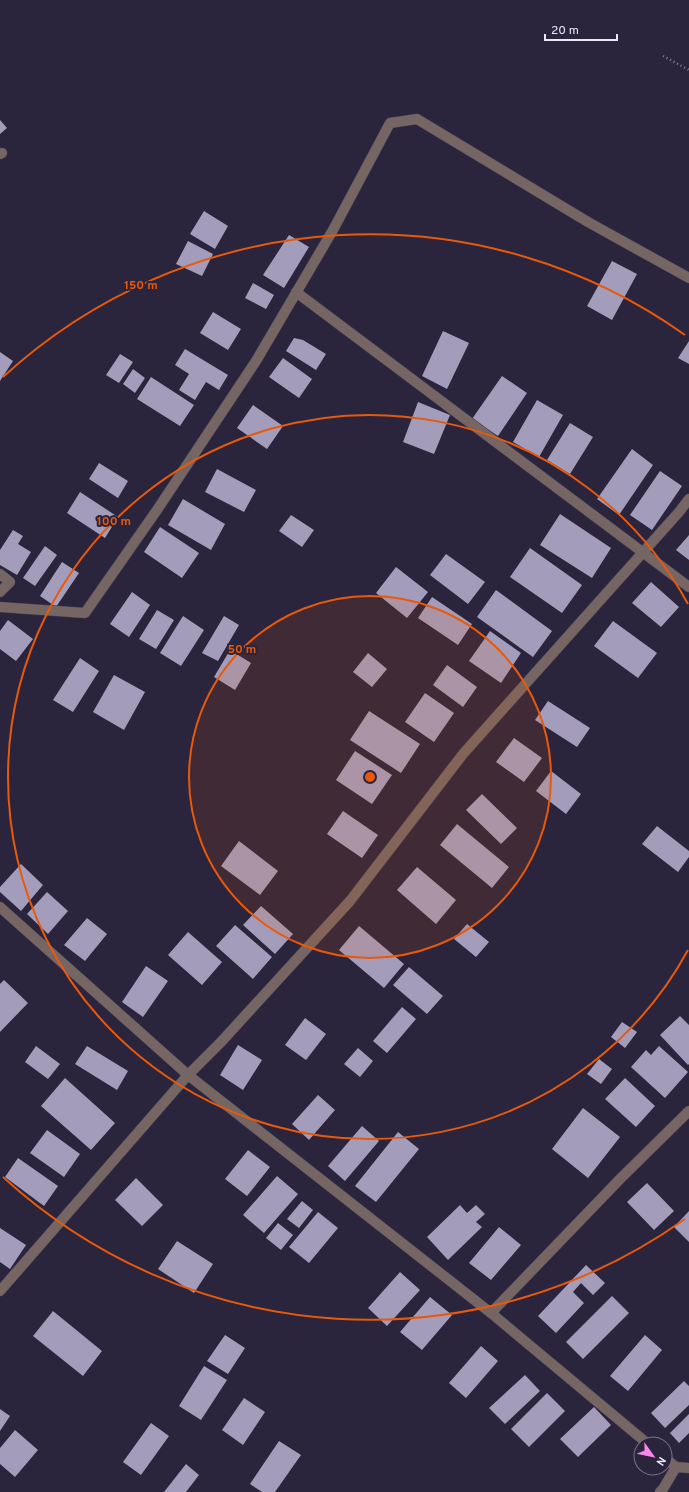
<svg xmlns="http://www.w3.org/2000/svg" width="689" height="1492" font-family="Overpass,sans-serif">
	<rect width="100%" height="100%" fill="#2a243c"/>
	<path fill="#a39dbb" d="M0 120 7 128 0 134Z
		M204 211 228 226 215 249 190 234Z
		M289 235 309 247 284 288 263 275Z
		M188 241 213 254 202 276 176 264Z
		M612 261 637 274 612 320 587 306Z
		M253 283 274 295 266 309 245 298Z
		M213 312 241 329 228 350 200 333Z
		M443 331 469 343 447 389 422 376Z
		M294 338 303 340 326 354 316 370 286 351Z
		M689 341V364L678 358Z
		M185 349 228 375 219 390 206 382 195 400 179 390 189 374 175 365Z
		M0 352 13 361 0 381Z
		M120 354 133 362 119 383 106 375Z
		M283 358 312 379 299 398 269 377Z
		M133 369 145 378 135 393 123 384Z
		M502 376 527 393 498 436 472 419Z
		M151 377 194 405 180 426 137 399Z
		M537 400 563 415 539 457 513 442Z
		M418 402 450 415 434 454 403 442Z
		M253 405 283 426 267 449 237 428Z
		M570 423 593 437 570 474 547 460Z
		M632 449 653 465 619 515 597 499Z
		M99 463 128 481 118 498 89 479Z
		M217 469 256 490 244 512 205 492Z
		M660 471 682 486 652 530 630 515Z
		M80 492 118 517 105 538 67 513Z
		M183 499 225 524 211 550 168 525Z
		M560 514 611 548 592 578 540 545Z
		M291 515 314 530 302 547 279 531Z
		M160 527 199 553 182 578 144 552Z
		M13 530 23 536 18 544 31 552 17 575 0 565V550Z
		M689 535V560L676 550Z
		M45 546 57 555 35 586 23 578Z
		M530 548 582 585 562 613 510 577Z
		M446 554 485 582 468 604 430 575Z
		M62 562 79 573 56 607 40 596Z
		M396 567 428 592 407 618 376 593Z
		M651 582 679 607 661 627 632 603Z
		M496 590 552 631 533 657 477 617Z
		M132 592 150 605 129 637 110 624Z
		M432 597 472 624 458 645 418 618Z
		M157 610 174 620 156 649 139 639Z
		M183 616 204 630 181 666 160 653Z
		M224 616 239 625 218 661 202 653Z
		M8 620 33 639 16 661 0 649V631Z
		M613 621 657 653 638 678 594 646Z
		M490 631 521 653 501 683 469 661Z
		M230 650 251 663 235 690 214 677Z
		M368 653 387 669 372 687 353 672Z
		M80 658 99 671 73 712 53 700Z
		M447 665 477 687 463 707 433 685Z
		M114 675 145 692 124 730 93 712Z
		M425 693 454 713 434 742 405 722Z
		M548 701 590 728 577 747 535 720Z
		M369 711 420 744 401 773 350 740Z
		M514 738 542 758 524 782 496 762Z
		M355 751 392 775 372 804 336 780Z
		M551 771 581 794 566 814 536 791Z
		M482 794 517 828 501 844 466 810Z
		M343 811 378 835 362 858 327 834Z
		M457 824 509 867 492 888 440 845Z
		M657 826 689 851V857L678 872 642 844Z
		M239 841 278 871 260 895 221 866Z
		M21 864 43 885 21 911 0 892V887Z
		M417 867 456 900 436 924 397 890Z
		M47 892 68 911 48 934 27 914Z
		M261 906 293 934 275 954 243 925Z
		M87 918 107 934 85 961 64 945Z
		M467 924 489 942 476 957 454 939Z
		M235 925 272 957 253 979 216 946Z
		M359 926 404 964 384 988 339 950Z
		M188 932 222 962 202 985 168 955Z
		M146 966 168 981 143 1017 122 1002Z
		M409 967 443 996 427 1014 393 985Z
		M4 980 28 1003 0 1032V984Z
		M402 1007 416 1019 387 1053 373 1041Z
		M680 1016 689 1025V1064L688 1065 660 1035Z
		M305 1018 326 1034 306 1060 285 1045Z
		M622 1022 637 1032 625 1048 611 1037Z
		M238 1045 262 1060 243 1090 220 1075Z
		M36 1046 60 1064 48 1079 25 1062Z
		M87 1046 128 1071 117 1090 75 1064Z
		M659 1046 688 1072 665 1098 631 1067 646 1050 651 1055Z
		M358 1048 373 1061 360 1077 344 1064Z
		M599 1059 612 1069 601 1084 587 1074Z
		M65 1078 115 1123 91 1150 41 1106Z
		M625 1078 655 1106 636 1127 605 1099Z
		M318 1095 335 1110 309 1140 292 1124Z
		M583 1108 620 1137 588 1178 552 1149Z
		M362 1126 379 1141 345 1181 328 1166Z
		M47 1130 80 1154 64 1177 30 1153Z
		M398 1132 419 1149 376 1202 355 1186Z
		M248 1150 270 1167 247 1196 225 1179Z
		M18 1158 58 1186 44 1206 5 1177Z
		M277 1176 298 1194 264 1233 243 1215Z
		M136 1178 163 1205 142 1226 115 1200Z
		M647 1183 674 1211 654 1230 627 1202Z
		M302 1201 313 1210 299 1228 287 1219Z
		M460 1205 467 1213 476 1205 485 1214 476 1222 482 1227 448 1260 427 1237Z
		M689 1211V1242L674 1227Z
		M318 1212 338 1228 309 1263 289 1247Z
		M278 1223 293 1235 281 1250 266 1238Z
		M499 1227 521 1245 491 1280 469 1263Z
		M0 1228 26 1245 10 1269 0 1262Z
		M177 1241 213 1264 194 1293 158 1269Z
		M586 1265 605 1283 593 1295 581 1283 573 1292 584 1303 556 1333 538 1316Z
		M400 1272 420 1290 387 1326 368 1308Z
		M612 1296 629 1313 583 1359 566 1342Z
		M430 1297 452 1315 422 1350 400 1332Z
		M53 1311 102 1351 83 1376 33 1336Z
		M225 1335 245 1348 228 1374 207 1361Z
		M645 1335 662 1350 628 1391 610 1376Z
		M481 1346 498 1361 466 1398 449 1383Z
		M204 1366 227 1380 201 1420 179 1406Z
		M525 1375 540 1391 505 1424 489 1408Z
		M684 1381 689 1386V1405L665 1428 651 1413Z
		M547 1393 565 1411 529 1447 511 1429Z
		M244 1398 265 1412 243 1445 222 1430Z
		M594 1407 611 1425 578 1457 560 1439Z
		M0 1409 10 1416 0 1431Z
		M689 1414V1433L679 1443 670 1433Z
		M151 1423 169 1436 141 1475 123 1462Z
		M15 1430 38 1450 15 1477 0 1464V1448Z
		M279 1441 301 1455 275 1492H262L250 1484Z
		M186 1464 199 1475 186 1492H164Z"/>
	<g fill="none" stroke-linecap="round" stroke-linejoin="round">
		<g stroke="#453f56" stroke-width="11">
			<path id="minor" d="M0 154 2 153
				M296 292 689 587
				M0 574 10 582 0 592
				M0 607 85 613 157 510 256 361 333 230 390 123 417 119 588 222 689 278
				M0 907 188 1075 491 1313 648 1444
				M0 1291 188 1075 221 1042 350 901 463 754 679 512 689 499
				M491 1313 621 1178 689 1111
				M665 1458 676 1467
				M660 1492 663 1489 676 1467 689 1468"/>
		</g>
		<path stroke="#888397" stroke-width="2.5" stroke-dasharray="1 3" stroke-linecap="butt" d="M663 56 689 70"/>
		<use href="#minor" stroke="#756663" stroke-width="10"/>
	</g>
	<circle cx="370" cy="777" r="181" fill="#e8590c" fill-opacity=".12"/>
	<g fill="none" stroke="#e8590c" stroke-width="2">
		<circle cx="370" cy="777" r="181"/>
		<path d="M688 950A362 362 0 1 1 688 604"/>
		<path d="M685 1219A543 543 0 0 1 3 1177M3 377A543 543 0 0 1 685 335"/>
	</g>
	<circle cx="370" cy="777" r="6" fill="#e8590c" stroke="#2a243c" stroke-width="2"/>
	<g font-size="12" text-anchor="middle" font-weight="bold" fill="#e8590c" stroke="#2a243c" stroke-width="4" stroke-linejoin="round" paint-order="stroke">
		<text x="141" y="289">150 m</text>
		<text x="114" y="525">100 m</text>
		<text x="242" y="653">50 m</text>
	</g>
	<g transform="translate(653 1456) rotate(123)"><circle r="19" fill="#2a243c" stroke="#777287"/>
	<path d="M0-3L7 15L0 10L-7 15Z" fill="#f987e9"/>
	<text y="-6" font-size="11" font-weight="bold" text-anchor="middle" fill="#eae7f7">N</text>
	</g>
	<path d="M545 34v6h72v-6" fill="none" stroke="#eae7f7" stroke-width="2"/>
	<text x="551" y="34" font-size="12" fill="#eae7f7" stroke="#2a243c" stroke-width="3" paint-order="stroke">20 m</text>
</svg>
